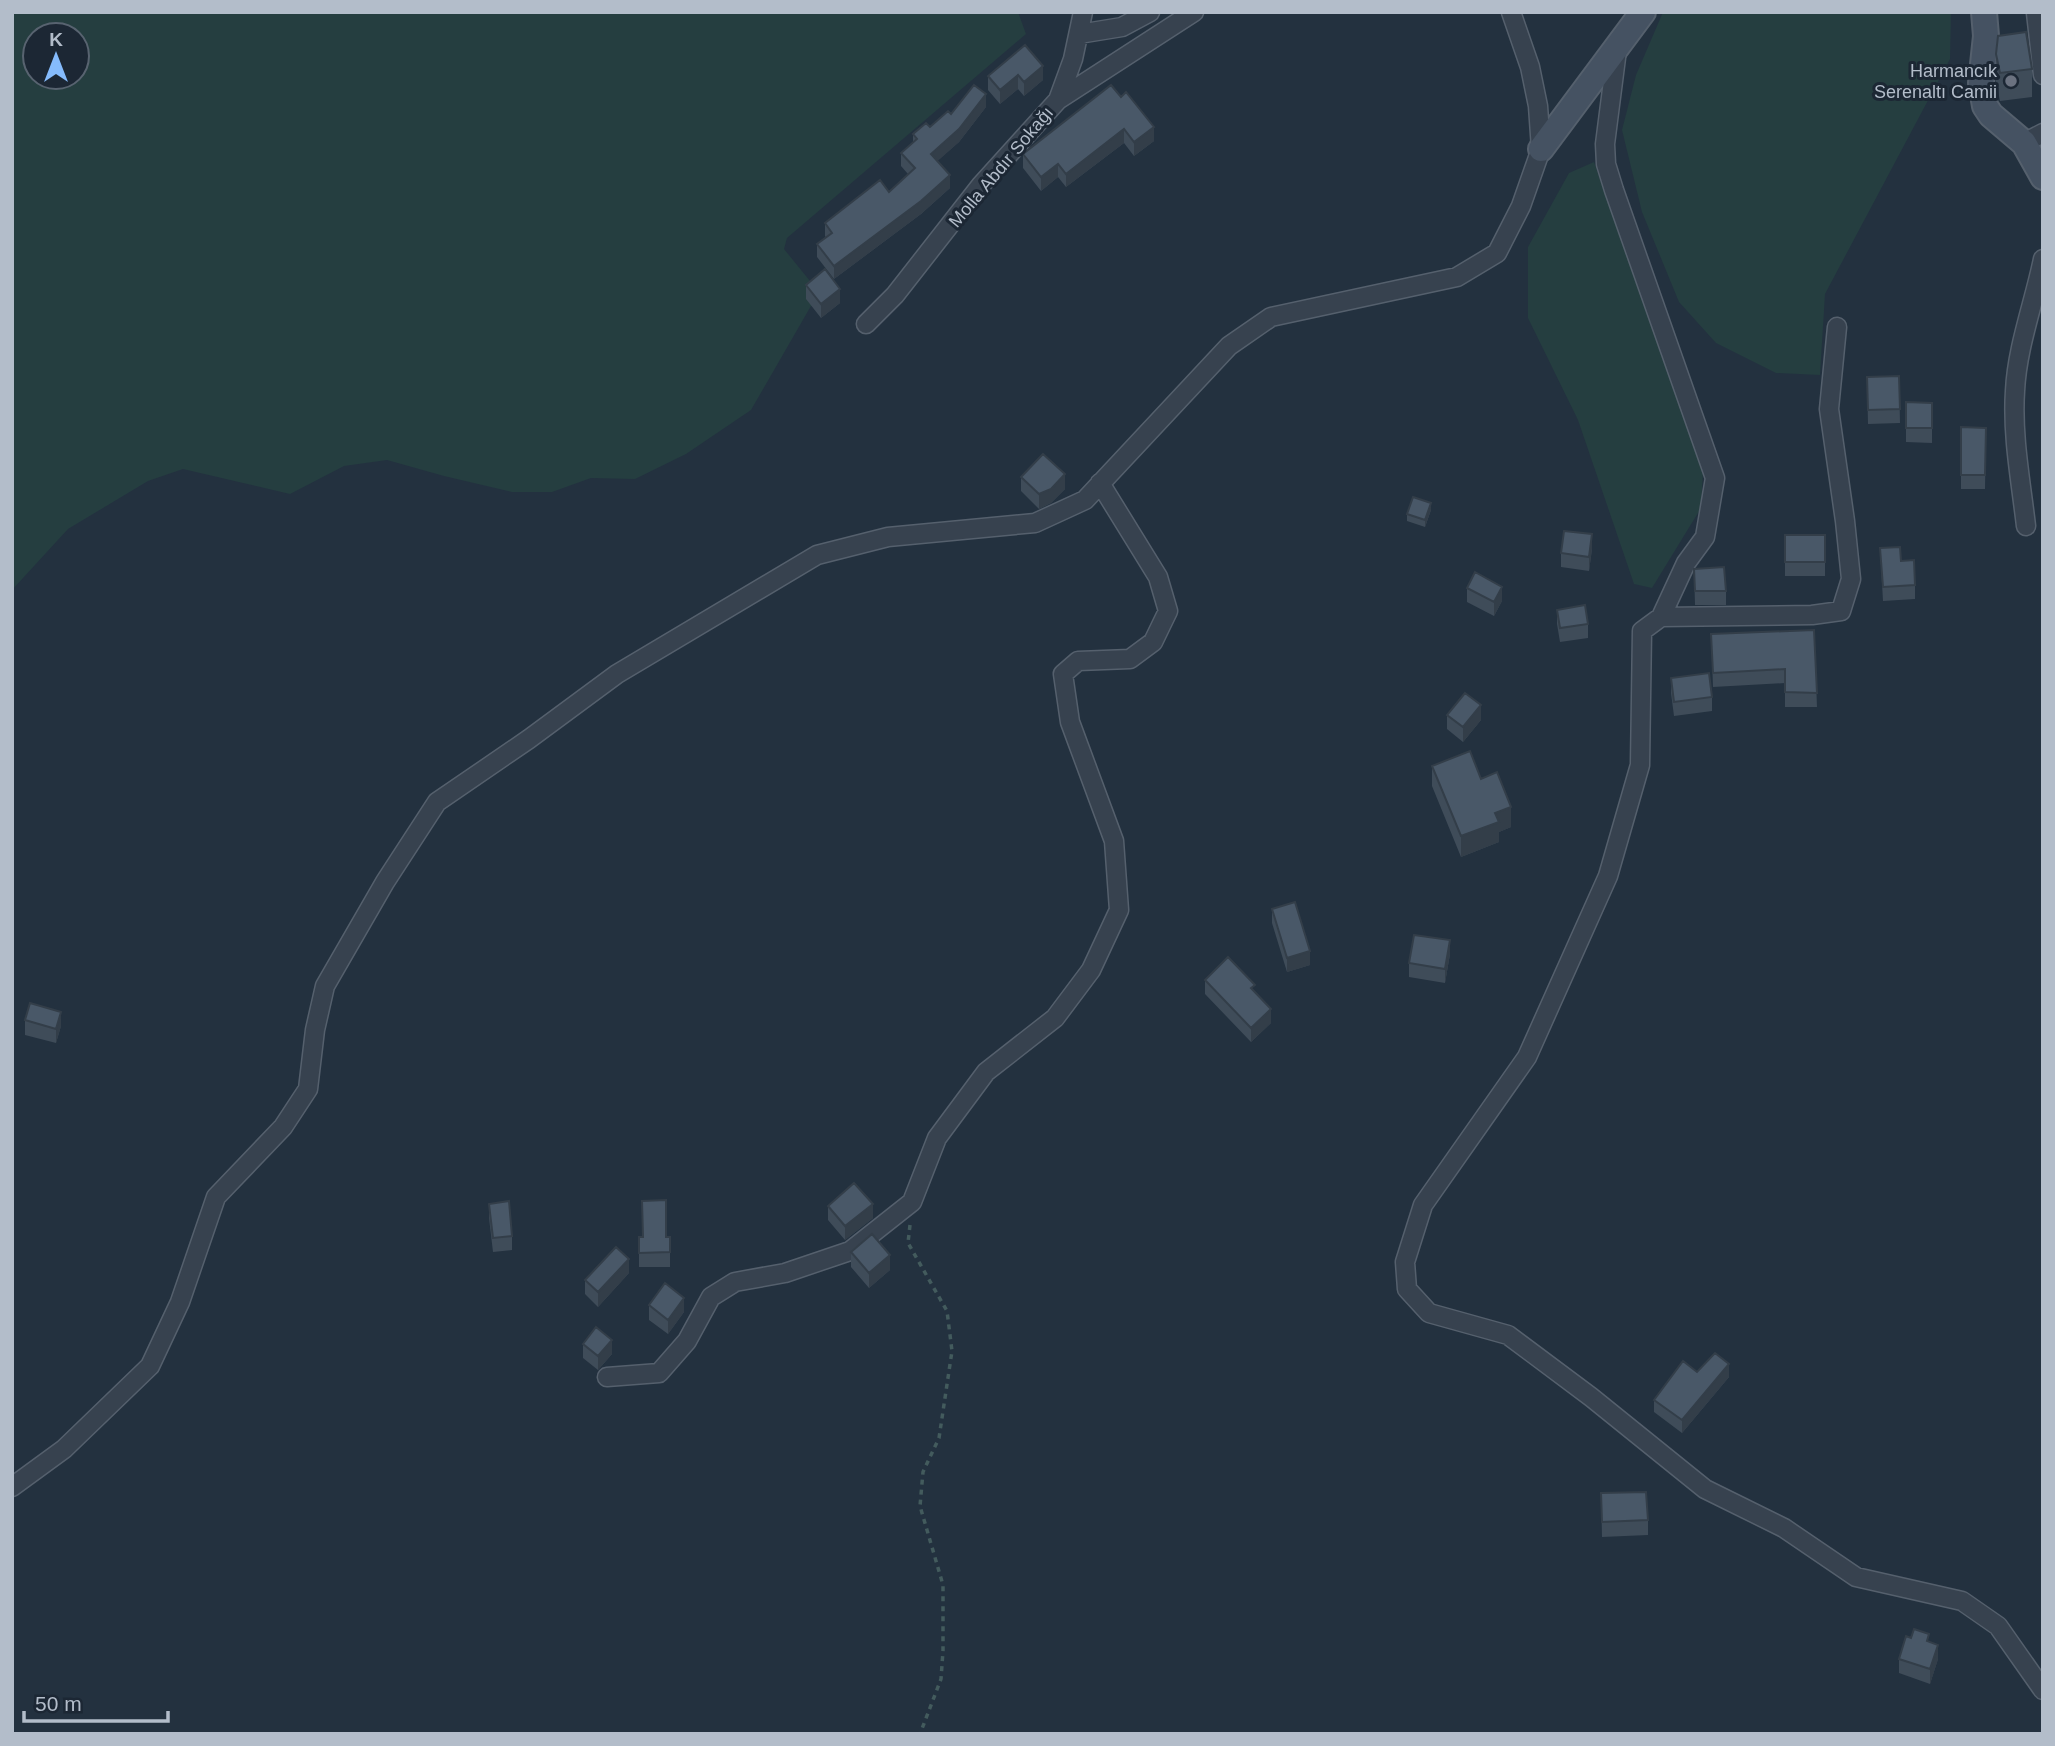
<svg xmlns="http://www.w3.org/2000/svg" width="2055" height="1746" font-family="Arial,sans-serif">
	<rect width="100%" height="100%" fill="#23313f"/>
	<path fill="#253e40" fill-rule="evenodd" d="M12 12H1018L1026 34 787 238 784 249 819 292 751 410 686 454 635 479 591 478 552 492H512L444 476 387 460 344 466 290 494 183 469 148 481 68 529 12 590ZM35 35H77V77H35Z
		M1663 12H1951L1950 59 1825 294 1820 375 1776 373 1716 343 1679 302 1642 212 1622 130 1636 75Z
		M1594 162 1703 471 1701 508 1652 588 1634 584 1578 420 1528 318V247L1569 173Z"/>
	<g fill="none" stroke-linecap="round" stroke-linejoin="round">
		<g stroke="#55606d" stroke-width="21">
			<path id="street" d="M2036 13 2043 75
				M1079 34 1122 27 1150 12
				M1617 50 1605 144 1606 164 1614 190 1715 478 1705 537 1686 563 1661 617
				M1058 100 1073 59 1083 12
				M2024 143 2043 133
				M866 324 895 295 981 185 1058 100 1194 12
				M1837 327 1829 409 1845 521 1851 579 1841 611 1812 615 1661 617 1642 631 1640 765 1608 876 1527 1057 1423 1205 1405 1262 1407 1289 1429 1313 1508 1335 1591 1397 1705 1489 1784 1528 1856 1577 1962 1601 1998 1626 2043 1690
				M2026 526C2021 482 2012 436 2015 391 2017 347 2034 303 2043 259
				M607 1377 659 1373 687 1341 711 1297 735 1282 785 1273 850 1251 912 1202 937 1138 986 1072 1055 1018 1091 970 1119 910 1114 841 1070 722 1063 674 1078 661 1130 659 1153 642 1168 611 1158 577 1100 483
				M12 1487 64 1449 150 1366 180 1302 216 1197 283 1127 308 1089 315 1030 325 986 385 882 437 802 529 739 617 674 817 555 888 537 1035 523 1085 500 1229 346 1271 317 1457 277 1497 253 1521 206 1541 149 1538 106 1530 67 1511 12"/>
		</g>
		<g stroke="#55606d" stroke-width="28">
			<path id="secondary" d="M1984 12 1986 36 1981 83 1985 106 1991 115 2024 143 2043 177
				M1541 149 1643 12"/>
		</g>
		<path stroke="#435b5d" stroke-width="3.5" stroke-dasharray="5 5" stroke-linecap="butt" d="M910 1225 908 1243 947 1311 952 1351 939 1438 923 1472 920 1506 943 1585V1651L941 1679 920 1734"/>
		<use href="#street" stroke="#37424f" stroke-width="18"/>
		<use href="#secondary" stroke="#455262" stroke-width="24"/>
	</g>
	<path fill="#3f4c59" d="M1025 45 1043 80 1024 96 1018 89 1000 104 988 90V76Z
		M1996 54 2032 69V97L2000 101 1996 82Z
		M1111 85 1154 141 1134 156 1124 143 1066 187 1058 177 1041 191 1023 168V154Z
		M986 107 959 142 937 161 950 188 921 214 834 279 817 257V244L826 238 825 236V223L889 192 908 174 901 166V153L913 142V134L930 127 951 114Z
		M806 285 840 303 821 318 806 299Z
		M1899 376 1900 423 1868 424 1867 377Z
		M1906 402 1932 403V443L1906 442Z
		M1961 427 1986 428 1985 489H1961Z
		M1021 477 1065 489 1051 503 1039 509 1021 491Z
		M1431 510 1425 527 1407 521V514Z
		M1785 535H1825V576H1785Z
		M1880 548 1901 561 1915 585V599L1883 601Z
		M1592 549 1589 571 1561 567V553Z
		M1694 569 1726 591V605H1695Z
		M1467 588 1502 601 1494 616 1467 602Z
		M1557 610 1588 624V638L1560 642 1557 624Z
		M1814 630 1817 707H1785V683L1713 687 1711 634Z
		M1671 678 1712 697V711L1674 716 1671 693Z
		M1447 715 1481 720 1463 742 1447 729Z
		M1432 766 1481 779 1511 827 1499 832V842L1461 857 1432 786Z
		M1272 909 1310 965 1287 972 1272 923Z
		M1450 954 1445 983 1409 977V963Z
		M1205 980 1255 992 1271 1023 1251 1042 1205 994Z
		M25 1020 61 1026 56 1043 25 1035Z
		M489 1204 512 1236V1250L493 1252 489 1218Z
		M828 1206 873 1218 845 1240 828 1220Z
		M639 1237H670V1267H639Z
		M851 1252 890 1270 869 1288 851 1267Z
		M629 1273 598 1307 585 1294V1280Z
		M649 1305 684 1312 668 1334 649 1320Z
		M583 1344 612 1354 598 1370 583 1358Z
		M1697 1372 1729 1377 1682 1433 1654 1412V1400Z
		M1601 1493 1648 1520V1535L1602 1537Z
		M1929 1642 1938 1659 1930 1684 1899 1673V1659Z"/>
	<path fill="#333e49" d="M1043 66V80L1024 96V82Z
		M1018 75V89L1000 104V90Z
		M986 94V107L959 142 931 167V154Z
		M1154 127V141L1134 156V142Z
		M1124 129V143L1066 187V174Z
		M1058 164V177L1041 191V177Z
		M950 175V188L921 214 834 279V266Z
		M840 289V303L821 318V304Z
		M1065 474V489L1051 503 1039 509V494Z
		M1431 503V510L1425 527V520Z
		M1592 534V549L1589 571V557Z
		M1502 587V601L1494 616V602Z
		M1481 705V720L1463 742V727Z
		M1511 807V827L1499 832V842L1461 857V836L1495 813Z
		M1450 940V954L1445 983V969Z
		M1310 951V965L1287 972V958Z
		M1271 1009V1023L1251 1042V1028Z
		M61 1012V1026L56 1043V1029Z
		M873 1204V1218L845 1240V1226Z
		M890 1255V1270L869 1288V1273Z
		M629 1259V1273L598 1307V1292Z
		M684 1298V1312L668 1334V1320Z
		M612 1340V1354L598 1370V1356Z
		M1729 1364V1377L1682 1433V1420Z
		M1938 1645V1659L1930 1684V1669Z"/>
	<path fill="#495868" stroke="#333e49" stroke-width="2" d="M2026 32 2032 69 2000 73 1996 54 1998 36Z
		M1025 45 1043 66 1024 82 1018 75 1000 90 988 76Z
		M974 85 986 94 959 129 931 154 950 175 921 201 834 266 817 244 832 233 825 223 880 180 889 192 915 168 901 153 917 139 913 134 926 123 930 127 948 111 951 114Z
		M1111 85 1121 97 1126 92 1154 127 1134 142 1124 129 1066 174 1058 164 1041 177 1023 154Z
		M825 269 840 289 821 304 806 285Z
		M1899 376 1900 409 1868 410 1867 377Z
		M1906 402 1932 403V428H1906Z
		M1961 427 1986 428 1985 475H1961Z
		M1043 454 1065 474 1051 489 1039 494 1021 477Z
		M1413 497 1431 503 1425 520 1407 514Z
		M1564 531 1592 534 1589 557 1561 553Z
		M1785 535H1825V562H1785Z
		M1900 547 1901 561 1914 560 1915 585 1883 587 1880 548Z
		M1724 567 1726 591H1695L1694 569Z
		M1475 572 1502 587 1494 602 1467 588Z
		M1585 605 1588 624 1560 628 1557 610Z
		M1814 630 1817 693 1785 692V669L1713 673 1711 634Z
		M1709 673 1712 697 1674 702 1671 678Z
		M1465 693 1481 705 1463 727 1447 715Z
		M1470 751 1481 779 1497 772 1511 807 1495 813 1499 822 1461 836 1432 766Z
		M1295 902 1310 951 1287 958 1272 909Z
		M1414 935 1450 940 1445 969 1409 963Z
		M1228 957 1255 985 1251 988 1271 1009 1251 1028 1205 980Z
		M30 1003 61 1012 56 1029 25 1020Z
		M854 1183 873 1204 845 1226 828 1206Z
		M666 1200V1237H670V1252L639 1253V1237H643L642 1201Z
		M509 1201 512 1236 493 1238 489 1204Z
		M872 1234 890 1255 869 1273 851 1252Z
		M616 1247 629 1259 598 1292 585 1280Z
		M665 1283 684 1298 668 1320 649 1305Z
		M596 1327 612 1340 598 1356 583 1344Z
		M1715 1353 1729 1364 1682 1420 1654 1400 1683 1361 1697 1372Z
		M1646 1492 1648 1520 1602 1522 1601 1493Z
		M1914 1629 1929 1634 1927 1641 1938 1645 1930 1669 1899 1659 1906 1636 1911 1638Z"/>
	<circle fill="#6b7280" stroke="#1c2734" stroke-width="2.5" cx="2011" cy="81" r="7"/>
	<g text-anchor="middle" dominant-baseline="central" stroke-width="6" stroke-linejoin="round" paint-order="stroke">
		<g font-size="18" fill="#b3bdca" stroke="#1c2734" text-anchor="end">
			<text x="1997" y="71">Harmancık<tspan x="1997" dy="21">Serenaltı Camii</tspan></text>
		</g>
		<g font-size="18" fill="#b3bdca" stroke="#1c2734">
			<text transform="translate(1001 167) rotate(-50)">Molla Abdır Sokağı</text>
		</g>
	</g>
	<rect width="2055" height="1746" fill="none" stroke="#b3bdca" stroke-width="28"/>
	<g transform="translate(56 56)"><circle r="33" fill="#1c2734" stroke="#586370" stroke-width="2"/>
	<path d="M0-5L12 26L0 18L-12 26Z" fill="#85bbfc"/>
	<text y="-10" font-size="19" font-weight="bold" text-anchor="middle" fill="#b3bdca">K</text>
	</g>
	<path d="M24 1711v10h144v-10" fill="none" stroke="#b3bdca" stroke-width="3.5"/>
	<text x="35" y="1711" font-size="21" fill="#b3bdca" stroke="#1c2734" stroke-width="5" paint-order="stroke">50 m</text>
</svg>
